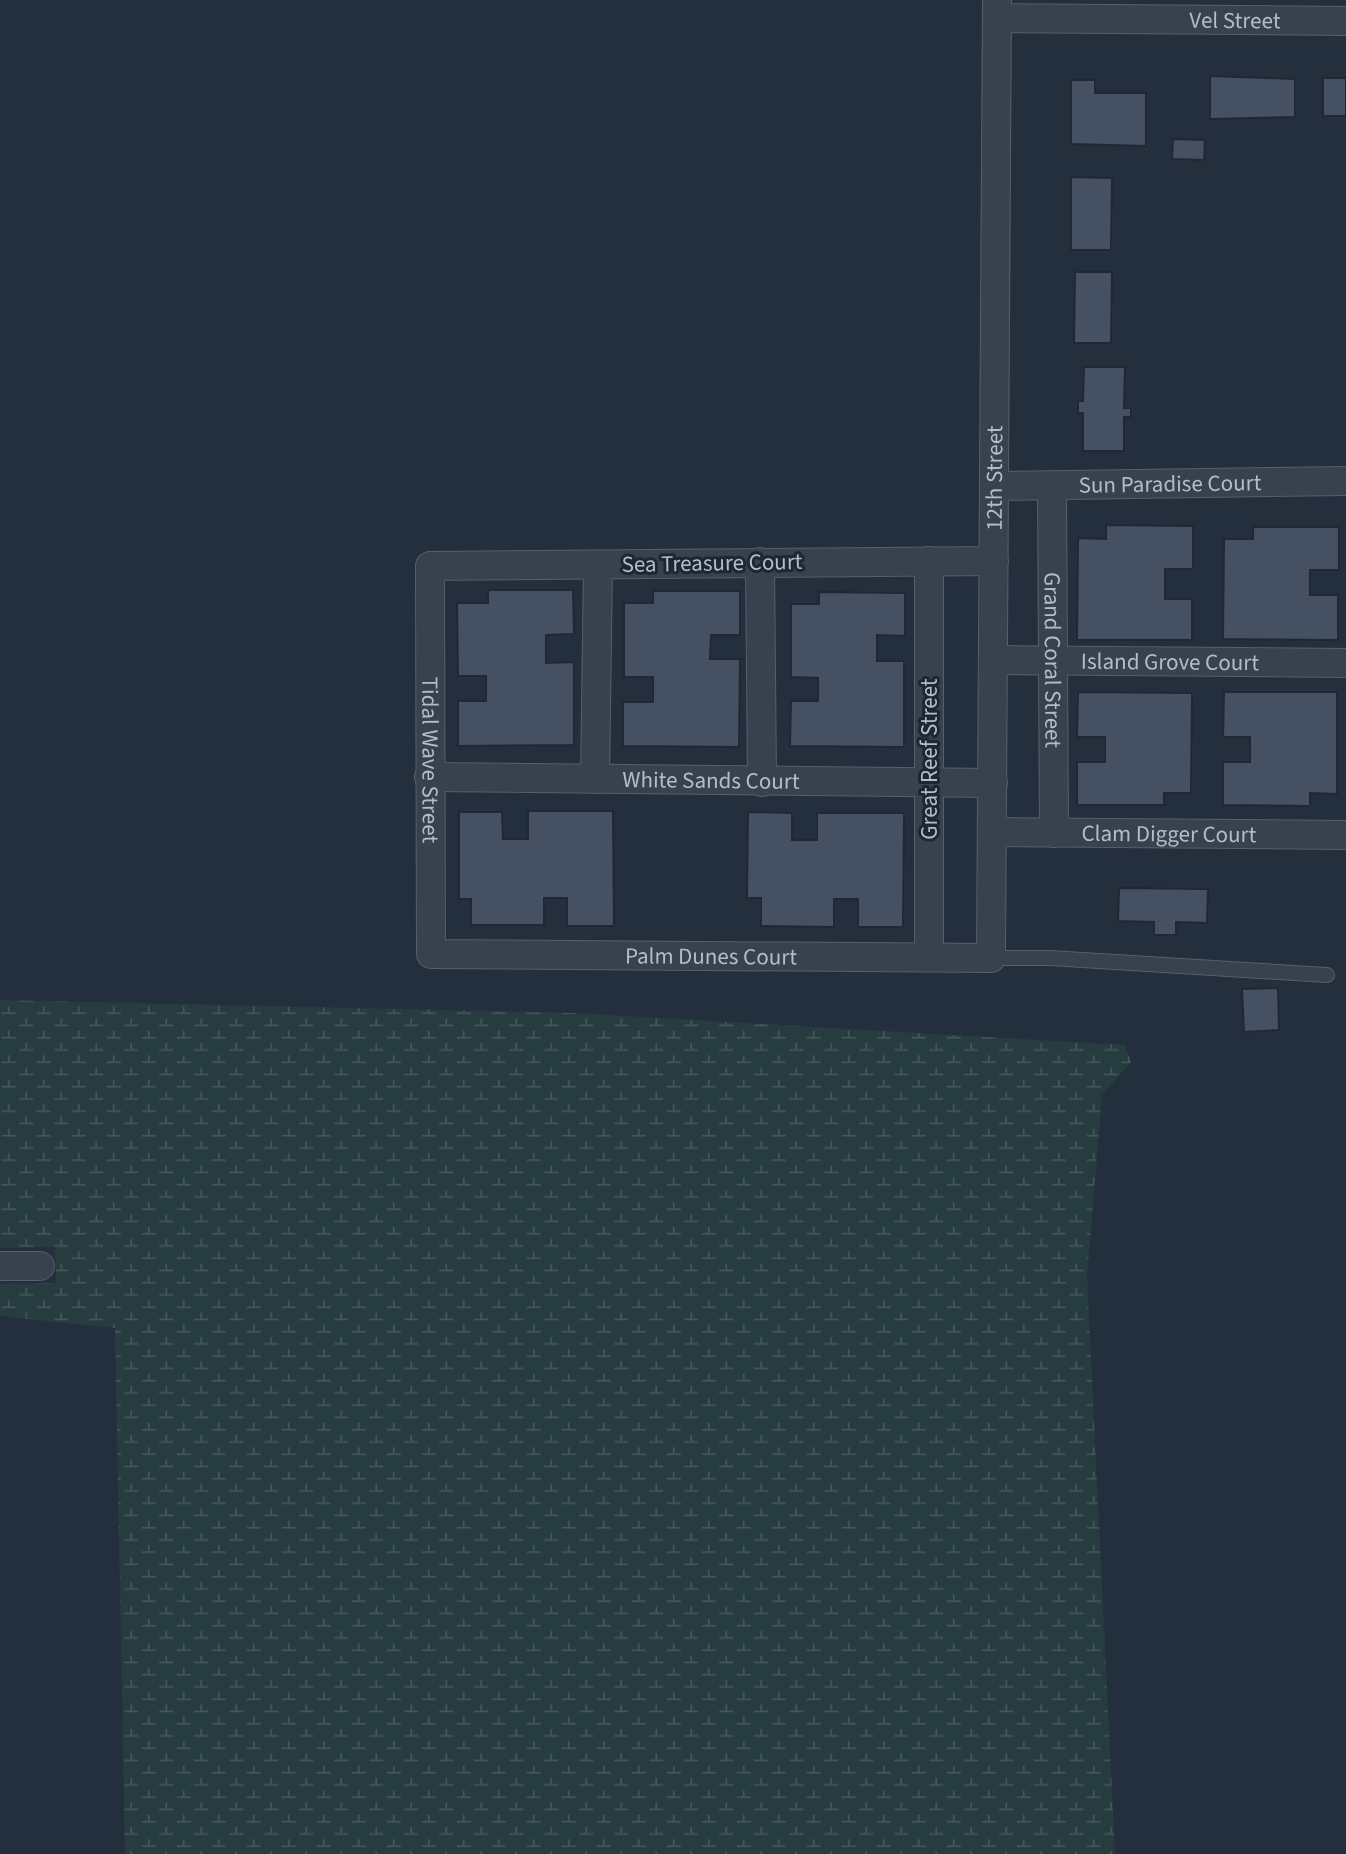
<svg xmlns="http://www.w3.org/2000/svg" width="1346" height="1854" font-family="'Source Sans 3',sans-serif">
	<defs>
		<pattern id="wetland-marsh" width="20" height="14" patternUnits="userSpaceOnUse" patternTransform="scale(1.75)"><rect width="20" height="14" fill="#263c3f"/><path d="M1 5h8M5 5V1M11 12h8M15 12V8" fill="none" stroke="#435659"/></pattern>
	</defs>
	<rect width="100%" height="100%" fill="#242f3e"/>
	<path fill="url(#wetland-marsh)" d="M0 1000 574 1013 1125 1045 1131 1062 1102 1095 1087 1276 1115 1854H125L115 1328 0 1316V1284L56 1283 55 1247 0 1248Z"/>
	<path fill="#455162" stroke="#1f2835" stroke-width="2" d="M1210 76 1295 79V117L1210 119Z
		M1323 78H1346V116H1323Z
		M1071 80H1095V93H1146V146L1071 144Z
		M1173 139 1205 140 1204 160 1172 159Z
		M1071 177 1112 178 1111 250H1071Z
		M1075 272H1112L1111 343H1074Z
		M1084 367H1125L1124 408H1131V417H1124V451H1083V413H1078V401H1083Z
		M1106 525 1193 526V569H1165V599H1192V640H1077L1078 538 1106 539Z
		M1253 527H1339V570H1310V595H1338V640L1223 639 1224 539H1253Z
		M488 590H573L574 634 546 635V663L574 662V745L458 746V701H486V676H458L457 603H488Z
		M653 591H740V635H711L710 659H740L739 747 623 746V702H653V677H624V603H653Z
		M819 592 905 593V636L877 635V661H904V747L790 746 791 701H818V678L791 677V604H819Z
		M1078 692 1192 693 1191 793H1164V805H1077V762H1105V737H1077Z
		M1224 692H1337V794L1310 793V806L1223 805V762H1250V737H1223Z
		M528 811H613L614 926H567V898H544V925H471V899H459V812H502L503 839H528Z
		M748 812 792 813V840H817V813H904L903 927H858V899H834V927L761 926V898H747Z
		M1119 888 1208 889 1207 923 1176 922V935H1154V922L1118 921Z
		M1278 988 1279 1030 1244 1032 1242 989Z"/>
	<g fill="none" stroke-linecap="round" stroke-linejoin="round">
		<g stroke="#565f6c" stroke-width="16">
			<path id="lane" d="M991 958H1050L1327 975"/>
		</g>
		<g stroke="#565f6c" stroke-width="30">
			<g id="street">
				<path id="s1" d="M997 18 1346 21"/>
				<path id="s2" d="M995 486 1346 481"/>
				<path id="s3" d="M1052 487 1054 833"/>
				<path id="s4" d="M994 561 430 566 431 954 991 958 997 0"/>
				<path d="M760 562 762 782"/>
				<path id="s5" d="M993 660 1346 663"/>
				<path id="s6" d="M429 777 993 783"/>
				<path d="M595 779 598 565"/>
				<path id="s7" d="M992 832 1346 835"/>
				<path d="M929 956V561"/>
				<path d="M0 1266H40"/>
			</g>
		</g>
		<use href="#lane" stroke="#38414e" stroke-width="14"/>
		<use href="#street" stroke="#38414e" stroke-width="28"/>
	</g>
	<g text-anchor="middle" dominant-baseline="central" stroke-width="6" stroke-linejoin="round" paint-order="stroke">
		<g font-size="23" fill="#b4bcc9" stroke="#1d2633">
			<text stroke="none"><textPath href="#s1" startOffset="238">Vel Street</textPath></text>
			<text stroke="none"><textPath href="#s4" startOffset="1992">12th Street</textPath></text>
			<text stroke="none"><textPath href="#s2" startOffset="175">Sun Paradise Court</textPath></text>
			<text transform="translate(712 563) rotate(-1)">Sea Treasure Court</text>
			<text stroke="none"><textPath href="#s3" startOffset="173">Grand Coral Street</textPath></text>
			<text stroke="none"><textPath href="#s5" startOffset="177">Island Grove Court</textPath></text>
			<text transform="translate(929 759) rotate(-90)">Great Reef Street</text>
			<text stroke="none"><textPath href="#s4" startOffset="758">Tidal Wave Street</textPath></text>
			<text stroke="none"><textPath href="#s6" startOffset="282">White Sands Court</textPath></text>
			<text stroke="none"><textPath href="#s7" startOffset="177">Clam Digger Court</textPath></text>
			<text stroke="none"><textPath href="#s4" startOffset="1232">Palm Dunes Court</textPath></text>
		</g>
	</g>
</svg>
